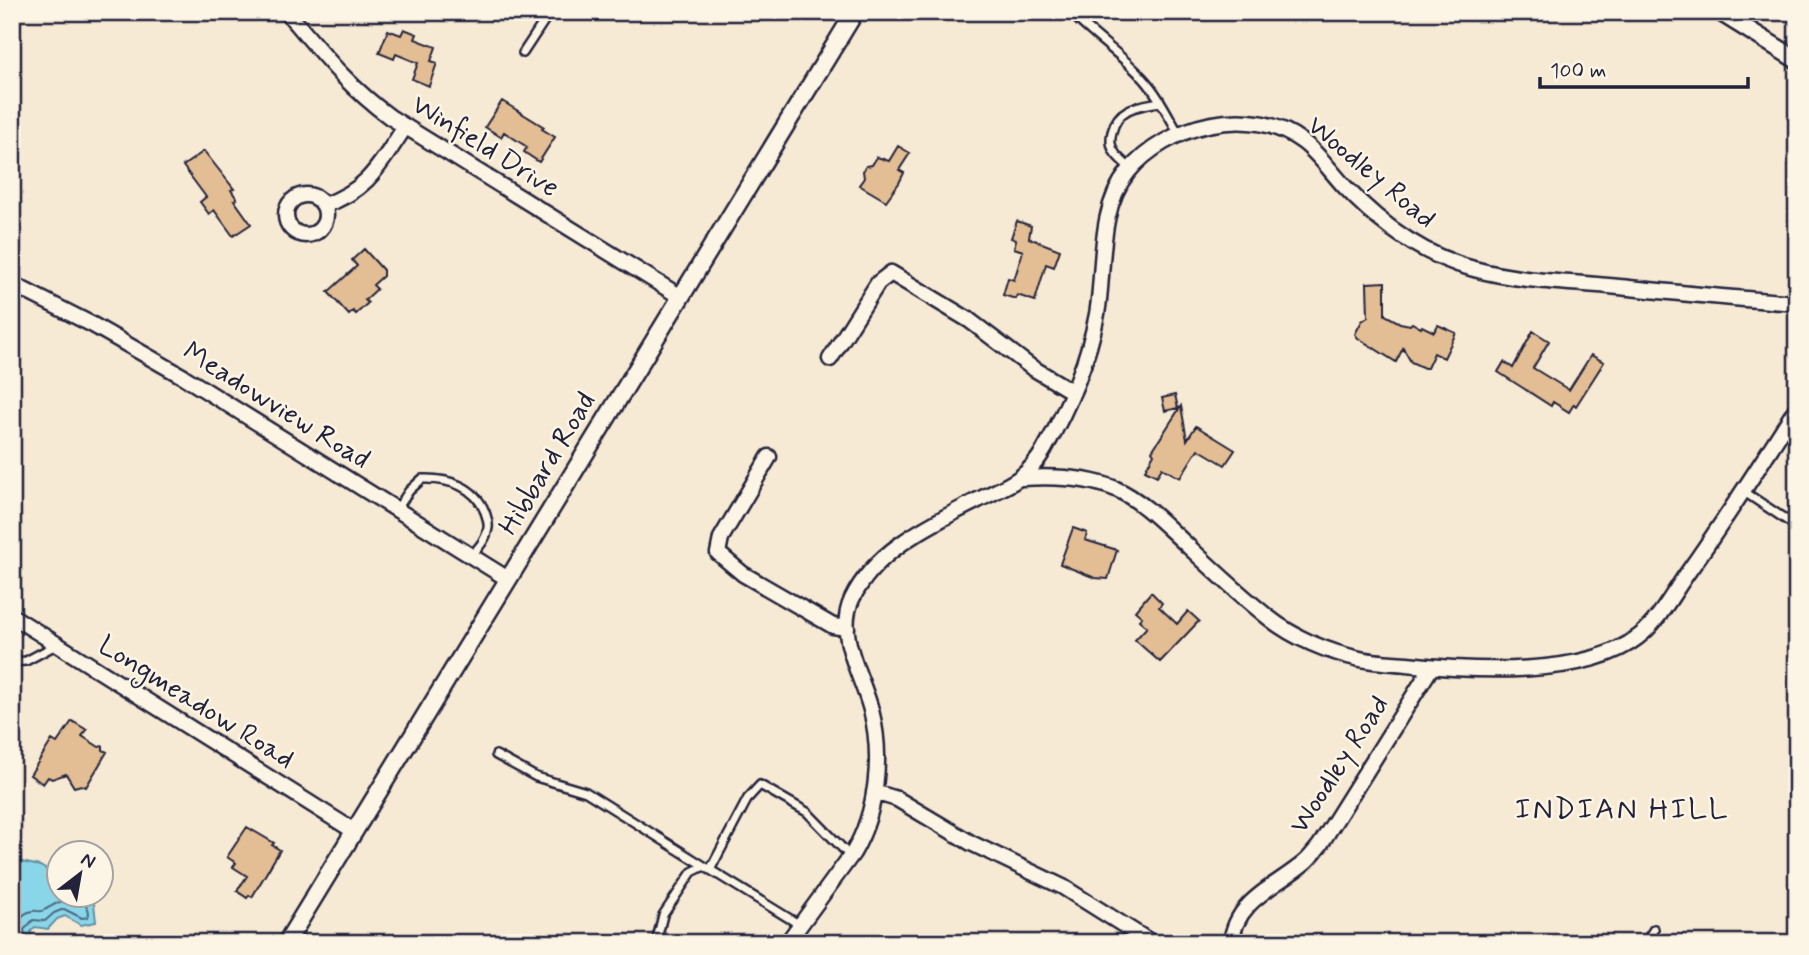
<svg xmlns="http://www.w3.org/2000/svg" width="1809" height="955" font-family="Mynerve,sans-serif">
	<rect width="100%" height="100%" fill="#f7ead5"/>
	<filter id="ink" filterUnits="userSpaceOnUse"><feTurbulence type="fractalNoise" baseFrequency=".0143" numOctaves="2"/><feDisplacementMap in="SourceGraphic" scale="14" xChannelSelector="R" yChannelSelector="G"/><feConvolveMatrix kernelMatrix="1 2 1 2 8 2 1 2 1" color-interpolation-filters="sRGB"/></filter>
	<g filter="url(#ink)">
		<path fill="#8ad6e9" stroke="#608ea3" stroke-width="2" d="M17 861 40 866 59 877 60 895 86 896 94 904 96 922 81 925 65 916 57 919 48 929 35 927 31 931 32 938 39 943H12V862Z"/>
		<g fill="none" stroke-linecap="round" stroke-linejoin="round">
			<path stroke="#4c6a81" stroke-width="2" d="M17 943C14 930 17 913 33 911 39 910 39 913 44 910 54 905 59 900 71 901L73 895
				M27 943 24 930 33 920 45 921 54 913 64 909 82 918 88 917C92 908 82 904 82 895"/>
		</g>
		<path fill="#e3be94" stroke="#22223b" stroke-width="2" d="M404 29 417 34 415 39 436 47 431 61 437 63 429 86 412 79 418 63 396 54 394 59 379 53 388 30 401 35Z
			M502 101 544 127 542 129 555 137 539 162 524 152 527 147 504 132 501 137 485 127Z
			M898 146 910 153 899 170 904 173 899 183 886 201 859 185 864 178 863 171 866 166 872 165 877 157 889 161Z
			M204 151 234 189 231 190 237 199 234 200 251 224 233 236 214 210 209 214 200 202 206 197 183 166Z
			M1017 221 1031 226 1029 238 1060 250 1054 267 1046 264 1035 301 1017 295 1016 299 1003 295 1008 278 1014 280 1023 251 1014 248 1016 240 1011 238Z
			M364 249 383 270V276L373 285 377 289 365 300 368 303 356 314 353 311 349 315 328 292 357 266 352 260Z
			M1385 282V315L1400 323 1410 325 1412 323 1421 328 1422 326 1434 332 1438 325 1456 333 1444 358 1434 353 1427 368H1424L1411 362 1403 348 1396 362 1358 338 1355 334 1362 321 1368 317 1367 283Z
			M1533 331 1549 341 1533 368 1569 390 1591 355 1604 362 1576 406 1574 404 1569 412 1553 402 1551 406 1498 372 1504 362 1513 368Z
			M1175 395 1178 408 1165 411 1162 398Z
			M1181 406 1187 440 1196 426 1235 450 1225 465 1198 449 1180 478 1162 468 1157 476 1145 470 1154 454 1152 451Z
			M1073 528 1087 533 1085 540 1117 550 1108 579 1095 578 1060 564Z
			M1151 592 1162 603 1159 607 1177 624 1188 611 1199 621 1160 662 1135 640 1147 627 1139 620 1142 617 1135 611Z
			M72 721 87 730 82 736 99 747 103 746V750L107 752 86 787 81 785 74 787 66 774 52 779 48 777 43 784 30 775 52 740 57 743Z
			M247 827 274 843 272 845 280 850 252 897 249 895 247 898 237 891 247 876 233 867 236 863 227 857Z"/>
		<g fill="none" stroke-linecap="round" stroke-linejoin="round">
			<g stroke="#22223b" stroke-width="12">
				<path id="service" d="M1070 12C1093 36 1121 54 1143 78 1158 94 1168 115 1179 134
					M523 53 550 12
					M1131 169C1126 164 1119 159 1115 153 1110 146 1110 140 1112 132 1118 107 1138 106 1160 102
					M1743 491 1797 527
					M397 509 409 491 422 479C448 478 475 486 485 512 487 518 489 522 488 528 486 540 479 547 471 556
					M12 662 26 661 56 645
					M496 755 536 777 586 792 704 866
					M710 870 748 798 760 785 807 812 850 856
					M656 943 663 915 692 872 704 866 800 925
					M1645 943 1654 929"/>
			</g>
			<g stroke="#22223b" stroke-width="19">
				<path id="minor" d="M287 12C321 52 347 86 390 117L681 297
					M286 215a20 20 0 1 1 40 0a20 20 0 1 1-40 0Z
					M324 205C369 190 380 164 405 127
					M12 284 93 325 184 377 508 579
					M830 359 878 283 891 273 969 320 1031 367 1073 392
					M769 457 721 538 718 553 743 574 833 626 847 628
					M1022 478C1053 476 1087 477 1116 489 1138 499 1157 517 1174 533 1205 562 1236 592 1269 618 1294 638 1328 652 1360 659 1375 662 1391 663 1407 664 1470 671 1586 678 1638 637 1658 622 1672 595 1686 575 1725 520 1761 464 1797 407
					M12 616 354 831
					M874 792 897 799 971 843 1063 887 1152 943
					M787 943 853 853C877 812 883 756 871 710 862 675 835 635 852 599 876 549 932 524 978 500 1008 485 1026 480 1044 450 1068 408 1088 362 1097 314 1105 269 1097 210 1128 172 1166 125 1251 102 1303 142 1319 154 1331 172 1345 187 1380 224 1424 256 1474 269 1521 282 1571 282 1619 287 1679 293 1737 299 1797 303
					M1231 943C1236 899 1276 887 1305 862 1310 858 1315 851 1320 845L1431 668"/>
			</g>
			<g stroke="#22223b" stroke-width="21">
				<path id="tertiary" d="M1720 12 1797 60
					M286 943 855 12"/>
			</g>
			<use href="#service" stroke="#fcf5e5" stroke-width="7"/>
			<use href="#minor" stroke="#fcf5e5" stroke-width="14"/>
			<use href="#tertiary" stroke="#fcf5e5" stroke-width="16"/>
		</g>
	</g>
	<g text-anchor="middle" dominant-baseline="central" stroke-width="5" stroke-linejoin="round" paint-order="stroke">
		<g font-size="28" fill="#22223b" stroke="#fcf5e5">
			<text transform="translate(485 147) rotate(32)">Winfield Drive</text>
			<text transform="translate(1371 173) rotate(40)">Woodley Road</text>
			<text transform="translate(276 406) rotate(32)">Meadowview Road</text>
			<text transform="translate(548 464) rotate(-59)">Hibbard Road</text>
			<text transform="translate(196 703) rotate(32)">Longmeadow Road</text>
			<text transform="translate(1340 765) rotate(-57)">Woodley Road</text>
		</g>
		<g font-size="30" letter-spacing="2" fill="#22223b" stroke="#fcf5e5">
			<text x="1622" y="809">INDIAN HILL</text>
		</g>
	</g>
	<rect width="1809" height="955" fill="none" stroke="#fcf5e5" stroke-width="42"/>
	<rect x="21" y="21" width="1767" height="913" fill="none" stroke="#22223b" stroke-width="2.5" filter="url(#ink)"/>
	<g transform="translate(80 874) rotate(31)"><circle r="33" fill="#fcf5e5" stroke="#a5a1a1" stroke-width="2"/>
	<path d="M0-5L12 26L0 18L-12 26Z" fill="#22223b"/>
	<text y="-10" font-size="19" font-weight="bold" text-anchor="middle" fill="#22223b">N</text>
	</g>
	<path d="M1540 77v10h208v-10" fill="none" stroke="#22223b" stroke-width="3.5"/>
	<text x="1550" y="77" font-size="21" fill="#22223b" stroke="#fcf5e5" stroke-width="5" paint-order="stroke">100 m</text>
</svg>
